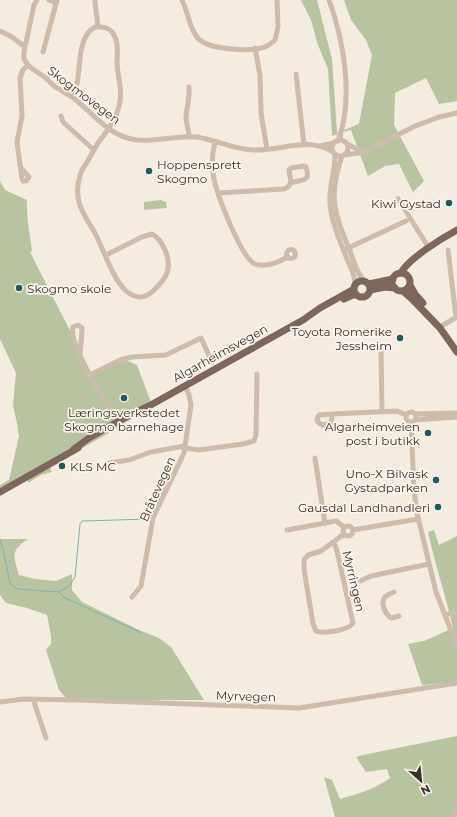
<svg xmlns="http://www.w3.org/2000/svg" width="457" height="817" font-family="Montserrat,sans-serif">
	<rect width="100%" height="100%" fill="#f4ebe1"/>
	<path fill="#b8c4a0" d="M301 0H317L332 59 337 133 359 124 372 55 366 40 351 20 344 0H457V101L439 104 426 78 395 93 394 125 424 181 413 192 399 164 385 166 368 176 351 130 343 132V138L341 137 342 133 332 136 328 69 318 45 311 20Z
		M0 181 5 190 27 200C26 217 30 234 32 251L30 252 91 372 121 358 137 365 152 405 119 427 50 467 52 472 41 475 28 483 27 477 0 492V485L9 480 19 436 17 423 13 405 16 373 0 339Z
		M161 200 166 202 167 208 144 210V202Z
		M434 530 439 545 457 536V683H443L422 685 408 644 424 641 453 628C446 596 435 565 428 532Z
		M0 539H28C9 552 14 556 19 575L35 579 56 581 72 574V590L82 602 139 630 159 638 171 647 204 700H128L66 698 59 690 46 650 51 644V636L47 615 27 608 6 603 0 595Z
		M457 736V817H335L324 777 332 780 340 799C358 794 375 789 390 778L387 769 366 772 356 757 363 755Z"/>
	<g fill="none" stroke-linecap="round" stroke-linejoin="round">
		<path stroke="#7fb0b2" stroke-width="1" d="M0 539 3 549 10 583 17 589 59 592 70 585 75 577 80 524 82 521 150 519 164 488
			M59 592 63 597 142 633"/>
		<path stroke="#cdbbac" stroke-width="5" d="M49 0 56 3
			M182 0C188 12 189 27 197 37 206 50 251 52 265 47 269 45 272 43 275 40L278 27 277 0
			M329 0C344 41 354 99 338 141
			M95 2 98 27
			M0 31 12 37 25 47
			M255 48 260 75 261 113 267 149
			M43 52 57 0
			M28 65 24 59V52L34 5 37 0
			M296 74 304 145
			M72 97C83 78 75 52 88 33 91 29 96 26 101 27 107 27 113 31 115 37 119 45 117 55 117 64 118 79 123 91 119 106 116 120 106 132 98 143 93 152 88 161 82 170 78 180 76 191 79 202 82 214 90 224 96 235 104 251 113 279 126 291 130 294 135 297 140 297 150 298 167 278 168 269 170 257 162 239 152 234L142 237 106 255
			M61 116 63 122 94 150
			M189 137C189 130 186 124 186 117 187 106 190 97 189 87
			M332 148a8 8 0 1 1 16 0a8 8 0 1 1-16 0Z
			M215 142C212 154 211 167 214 179 217 194 241 258 255 264 266 268 279 262 288 257
			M347 144 357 149 364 150
			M320 146 334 143
			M335 154C335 174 327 192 331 212 334 228 341 244 347 259 351 267 355 276 355 285
			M344 155 365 152 413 127 439 117 457 113
			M342 156C328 196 334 214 350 251 354 262 357 274 365 282
			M21 168 29 177 26 181H23L22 179 17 142 22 116 20 78 23 70 28 65C34 71 41 74 47 79 51 83 54 87 59 89 63 92 68 94 72 97 94 113 107 136 137 140 157 142 178 135 197 137 217 140 234 150 254 150 282 151 307 136 333 152
			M219 193 284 189 288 187 291 183C303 179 311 182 306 167L304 166 291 168 289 170 291 183
			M398 199 429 248
			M346 249 406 221
			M286.5 254a4.5 4.5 0 1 1 9 0a4.5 4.5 0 1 1-9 0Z
			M448 250 456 317
			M443 325 457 317
			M381 349 382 412
			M80 354C76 346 71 336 73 327L78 325 82 328V331L80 354 82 365 119 423
			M88 376 120 360 132 357 166 355 201 338 212 362
			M406 417a5 5 0 1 1 10 0a5 5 0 1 1-10 0Z
			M332 414 319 415 317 419 318 422 322 425 330 424 332 419V414L397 411 406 415
			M415 414 457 413
			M415 420 457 417
			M411 422 414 491 417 513 436 592 457 646
			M185 448 199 450 243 444 254 441 256 435 257 374
			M315 458 325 523
			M109 463 129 460 151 452 185 446
			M343 531a5 5 0 1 1 10 0a5 5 0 1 1-10 0Z
			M287 530 336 521 344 527
			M353 530 418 519
			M333 542 336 547 353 623C349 630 324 634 316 631L313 624 304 569V560L308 555 321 551 344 534
			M360 581 371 576 429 564
			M394 592C391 593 388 594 385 597 380 602 385 614 391 618L399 616
			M132 597 141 586 153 518 184 453 191 405 189 395 185 386
			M445 615 457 611
			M34 700 35 705 46 738
			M0 702 24 699 78 700 299 708 457 683
			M451 817 457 805"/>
		<path stroke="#7d675c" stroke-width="7" d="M401 273C408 259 442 238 457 230
			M392 282a9 9 0 1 1 18 0a9 9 0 1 1-18 0Z
			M354 289a8 8 0 1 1 16 0a8 8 0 1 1-16 0Z
			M369 284 393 279
			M410 285 415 294 423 303
			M370 290 385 287 395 288
			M403 291 411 298 440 328 457 352
			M344 299 355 294
			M74 449 89 438 128 416 149 406 303 320 320 308 354 289
			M0 492 78 448"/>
	</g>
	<g fill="#1f5a5e" stroke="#fbf5ee" stroke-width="1.5">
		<circle cx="149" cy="171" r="4"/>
		<circle cx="449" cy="203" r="4"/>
		<circle cx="19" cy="288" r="4"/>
		<circle cx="400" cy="338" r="4"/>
		<circle cx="124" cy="398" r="4"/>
		<circle cx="428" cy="433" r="4"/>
		<circle cx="62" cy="466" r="4"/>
		<circle cx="436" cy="480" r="4"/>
		<circle cx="438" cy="507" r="4"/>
	</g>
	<g text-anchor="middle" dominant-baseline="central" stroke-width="3.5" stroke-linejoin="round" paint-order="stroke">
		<g font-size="12" fill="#3b302b" stroke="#fbf5ee">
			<text transform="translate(84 95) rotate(37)">Skogmovegen</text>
			<text transform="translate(220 353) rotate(-29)">Algarheimsvegen</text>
			<text transform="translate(157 489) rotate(-66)">Bråtevegen</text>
			<text transform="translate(354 581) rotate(77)">Myrringen</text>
			<text transform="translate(246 696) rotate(2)">Myrvegen</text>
		</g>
		<g font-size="12" fill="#3b302b" stroke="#fbf5ee" text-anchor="end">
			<text x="157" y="164" text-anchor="start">Hoppensprett<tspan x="157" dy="14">Skogmo</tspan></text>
			<text x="441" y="203">Kiwi Gystad</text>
			<text x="27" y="288" text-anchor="start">Skogmo skole</text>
			<text x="392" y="331">Toyota Romerike<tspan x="392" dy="14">Jessheim</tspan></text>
			<text x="124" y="412" text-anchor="middle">Læringsverkstedet<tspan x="124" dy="14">Skogmo barnehage</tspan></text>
			<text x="420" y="426">Algarheimveien<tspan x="420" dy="14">post i butikk</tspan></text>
			<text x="70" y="466" text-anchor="start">KLS MC</text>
			<text x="428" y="473">Uno-X Bilvask<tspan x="428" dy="14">Gystadparken</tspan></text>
			<text x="430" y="507">Gausdal Landhandleri</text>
		</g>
	</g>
	<g transform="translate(421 781) rotate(153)" stroke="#fbf5ee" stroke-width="3" paint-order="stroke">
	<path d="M0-3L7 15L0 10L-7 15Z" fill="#3b302b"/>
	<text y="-6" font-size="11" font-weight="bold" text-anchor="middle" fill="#3b302b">N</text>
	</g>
</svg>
